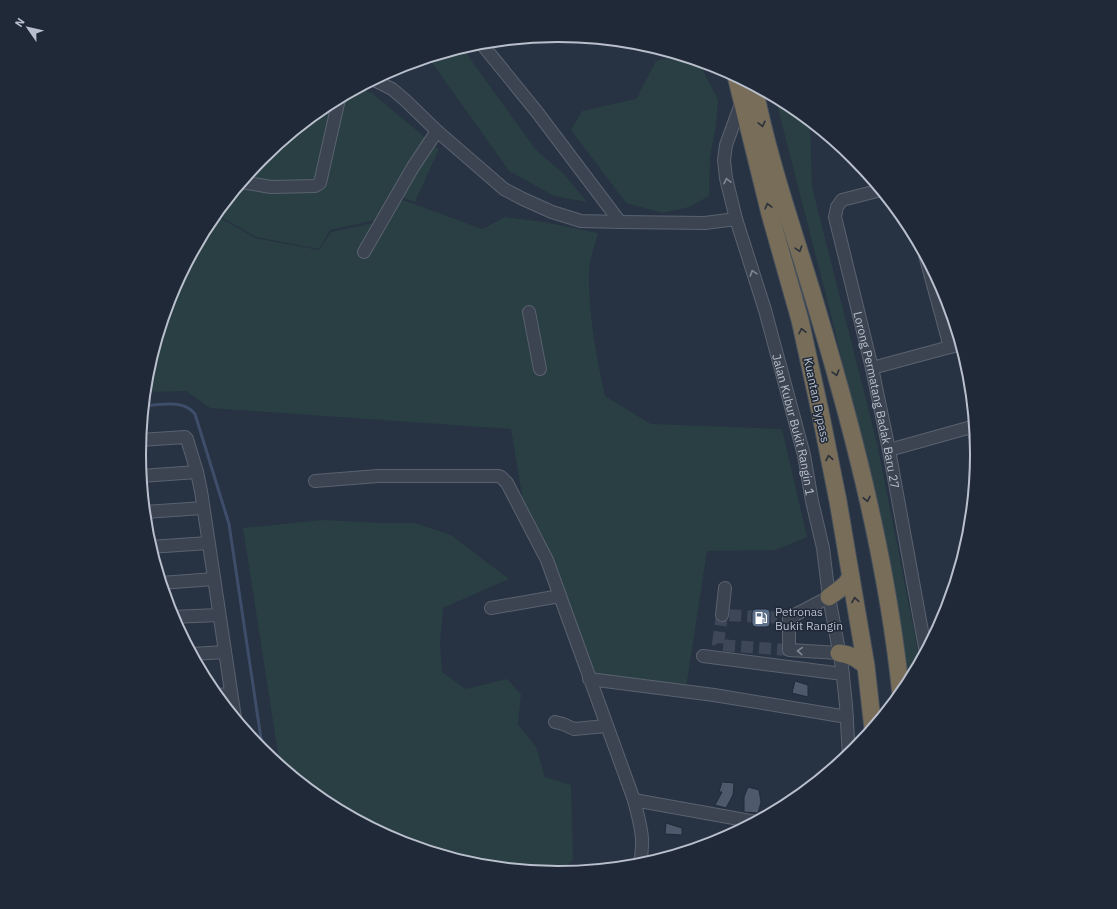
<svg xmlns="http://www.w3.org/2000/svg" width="1117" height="909" font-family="'IBM Plex Sans',sans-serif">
	<rect width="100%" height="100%" fill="#273242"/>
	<path fill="#293f43" d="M464 47 471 60 536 150 564 174 587 202 554 196 509 171 430 60 427 58Z
		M679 55 702 68 718 100 716 125 710 157 709 196 689 207 662 213 626 203 571 130 582 111 636 99 656 61Z
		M358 88 372 93 439 149 415 202 401 197 376 220 330 230 319 249 256 237 216 214 262 158 326 106Z
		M775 97 792 106 810 121 812 187 877 443 916 641 919 666 909 683 874 492 832 319Z
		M403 200 482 229 505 217 544 222 598 233C595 245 590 258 589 269 588 312 596 355 605 396L651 424 782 429 807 537 776 550 707 551 686 688 592 673 527 525 511 429 210 408 186 391 145 392 147 372 171 294 210 221 215 215 255 238 319 250 331 232 378 222Z
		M322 520 379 523H415L451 535 509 579 443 608 440 644 442 672 466 689 507 679 521 694 518 724 536 747 545 777 571 785 573 860 558 874 476 866 398 842 325 803 280 766 243 528Z"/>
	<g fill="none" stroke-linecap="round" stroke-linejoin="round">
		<path stroke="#3e4e6a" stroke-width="3" d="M144 406C161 405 183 399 195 414L229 524 263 752"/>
	</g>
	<path fill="#4e596b" stroke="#222b39" d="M795 681 808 685V697L792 693Z
		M722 782 734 783 733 795 726 808 715 805 722 792H719Z
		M748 787 759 790 761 802 758 813 744 812V797Z
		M666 823 682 828V835L665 834Z"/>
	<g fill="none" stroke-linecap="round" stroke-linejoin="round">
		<path stroke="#3d4757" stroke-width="12" stroke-dasharray="12 6" stroke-linecap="butt" d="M789 650 719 645 718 643 722 615 789 618"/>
		<g stroke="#5a626f" stroke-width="14">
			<g id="minor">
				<path d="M481 43 537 112 620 222"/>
				<path d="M374 80 392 89 405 100 437 131 504 189 523 199 552 212 581 221 620 222 705 223 736 219"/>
				<path id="s1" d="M742 101 726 145 724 160 726 178 736 219 765 310 804 455 812 501 823 548 829 597 842 667 846 705 849 756"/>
				<path d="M242 182 271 187 315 186 320 183 339 99"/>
				<path id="s2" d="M881 190 842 200 837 207 835 217 872 368 889 450 926 653"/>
				<path d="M364 252 413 167 437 131"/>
				<path d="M925 255 950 347"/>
				<path d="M529 312 540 369"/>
				<path d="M872 368 961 344"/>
				<path d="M973 427 978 450"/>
				<path d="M140 440 185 437 187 439 197 472 201 491 235 718"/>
				<path d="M889 450 975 426"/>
				<path d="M141 476 197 472"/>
				<path d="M315 481 378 476H498L501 477 507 483 547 560 560 596"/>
				<path d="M145 512 203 508"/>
				<path d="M150 547 208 543"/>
				<path d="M161 583 214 579"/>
				<path d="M829 597 789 618V650L839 653"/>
				<path d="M491 608 560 596 634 800C640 824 646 841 639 866"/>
				<path d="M722 615 725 588"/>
				<path d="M172 617 219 615"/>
				<path d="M192 654 225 652"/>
				<path d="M703 656 843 674"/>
				<path d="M589 679 714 695 847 717"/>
				<path d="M216 695 231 694"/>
				<path d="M555 722 563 724 574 729 606 726"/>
				<path d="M634 800 756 822"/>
			</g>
		</g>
		<g stroke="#464f5c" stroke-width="19">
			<path id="highway" d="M736 76 770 214 800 320 820 411 838 501 866 666 873 729
				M754 86C769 164 797 240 819 316 856 440 888 567 901 695
				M829 597 845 585 851 577
				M839 653C851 655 857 658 866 666"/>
		</g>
		<use href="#minor" stroke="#3c4452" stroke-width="12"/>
		<use href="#highway" stroke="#776d59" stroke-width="17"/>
	</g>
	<defs><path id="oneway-chevron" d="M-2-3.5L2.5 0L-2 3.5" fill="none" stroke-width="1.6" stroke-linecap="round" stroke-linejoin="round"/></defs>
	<g stroke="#29303a">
		<use href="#oneway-chevron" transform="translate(762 124) rotate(76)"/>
		<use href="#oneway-chevron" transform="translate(768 206) rotate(-104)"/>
		<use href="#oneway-chevron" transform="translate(799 249) rotate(73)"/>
		<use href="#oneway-chevron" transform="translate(802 331) rotate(-103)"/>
		<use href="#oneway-chevron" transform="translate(836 373) rotate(74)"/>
		<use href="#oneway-chevron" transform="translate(829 458) rotate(-101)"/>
		<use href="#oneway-chevron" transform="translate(867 499) rotate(78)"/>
		<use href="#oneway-chevron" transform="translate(855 600) rotate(-100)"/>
	</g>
	<g stroke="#818895">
		<use href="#oneway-chevron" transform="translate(727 181) rotate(-102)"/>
		<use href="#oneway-chevron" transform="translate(753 273) rotate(-108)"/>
		<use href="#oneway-chevron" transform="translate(800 651) rotate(-177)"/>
	</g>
	<defs>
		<g id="fuel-square" transform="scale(1)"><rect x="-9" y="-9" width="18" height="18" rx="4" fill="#5c6f8a" stroke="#202937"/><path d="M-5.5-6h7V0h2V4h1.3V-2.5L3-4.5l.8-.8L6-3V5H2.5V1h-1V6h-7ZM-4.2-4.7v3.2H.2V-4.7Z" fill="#fff"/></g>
	</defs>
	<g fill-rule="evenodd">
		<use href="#fuel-square" x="761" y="618"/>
	</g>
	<g text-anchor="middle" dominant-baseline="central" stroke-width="3" stroke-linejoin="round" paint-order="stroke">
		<g font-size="12" fill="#b9bfcc" stroke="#202937">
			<text transform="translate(817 400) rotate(78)">Kuantan Bypass</text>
			<text stroke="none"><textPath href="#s2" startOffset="247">Lorong Permatang Badak Baru 27</textPath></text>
			<text stroke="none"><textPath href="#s1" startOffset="336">Jalan Kubur Bukit Rangin 1</textPath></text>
		</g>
		<g font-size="12" fill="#b9bfcc" stroke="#202937" text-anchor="start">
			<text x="775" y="611">Petronas<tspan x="775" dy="14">Bukit Rangin</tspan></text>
		</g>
	</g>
	<path d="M0 0H1117V909H0ZM146 454a412 412 0 1 1 824 0a412 412 0 1 1-824 0Z" fill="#202937" fill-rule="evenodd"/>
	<path fill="none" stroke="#b9bfcc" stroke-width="2" d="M146 454a412 412 0 1 1 824 0a412 412 0 1 1-824 0Z"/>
	<g transform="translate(28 28) rotate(304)" stroke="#202937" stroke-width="3" paint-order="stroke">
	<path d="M0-3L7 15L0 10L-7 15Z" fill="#b9bfcc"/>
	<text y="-6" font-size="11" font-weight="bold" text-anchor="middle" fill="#b9bfcc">N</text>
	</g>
</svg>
